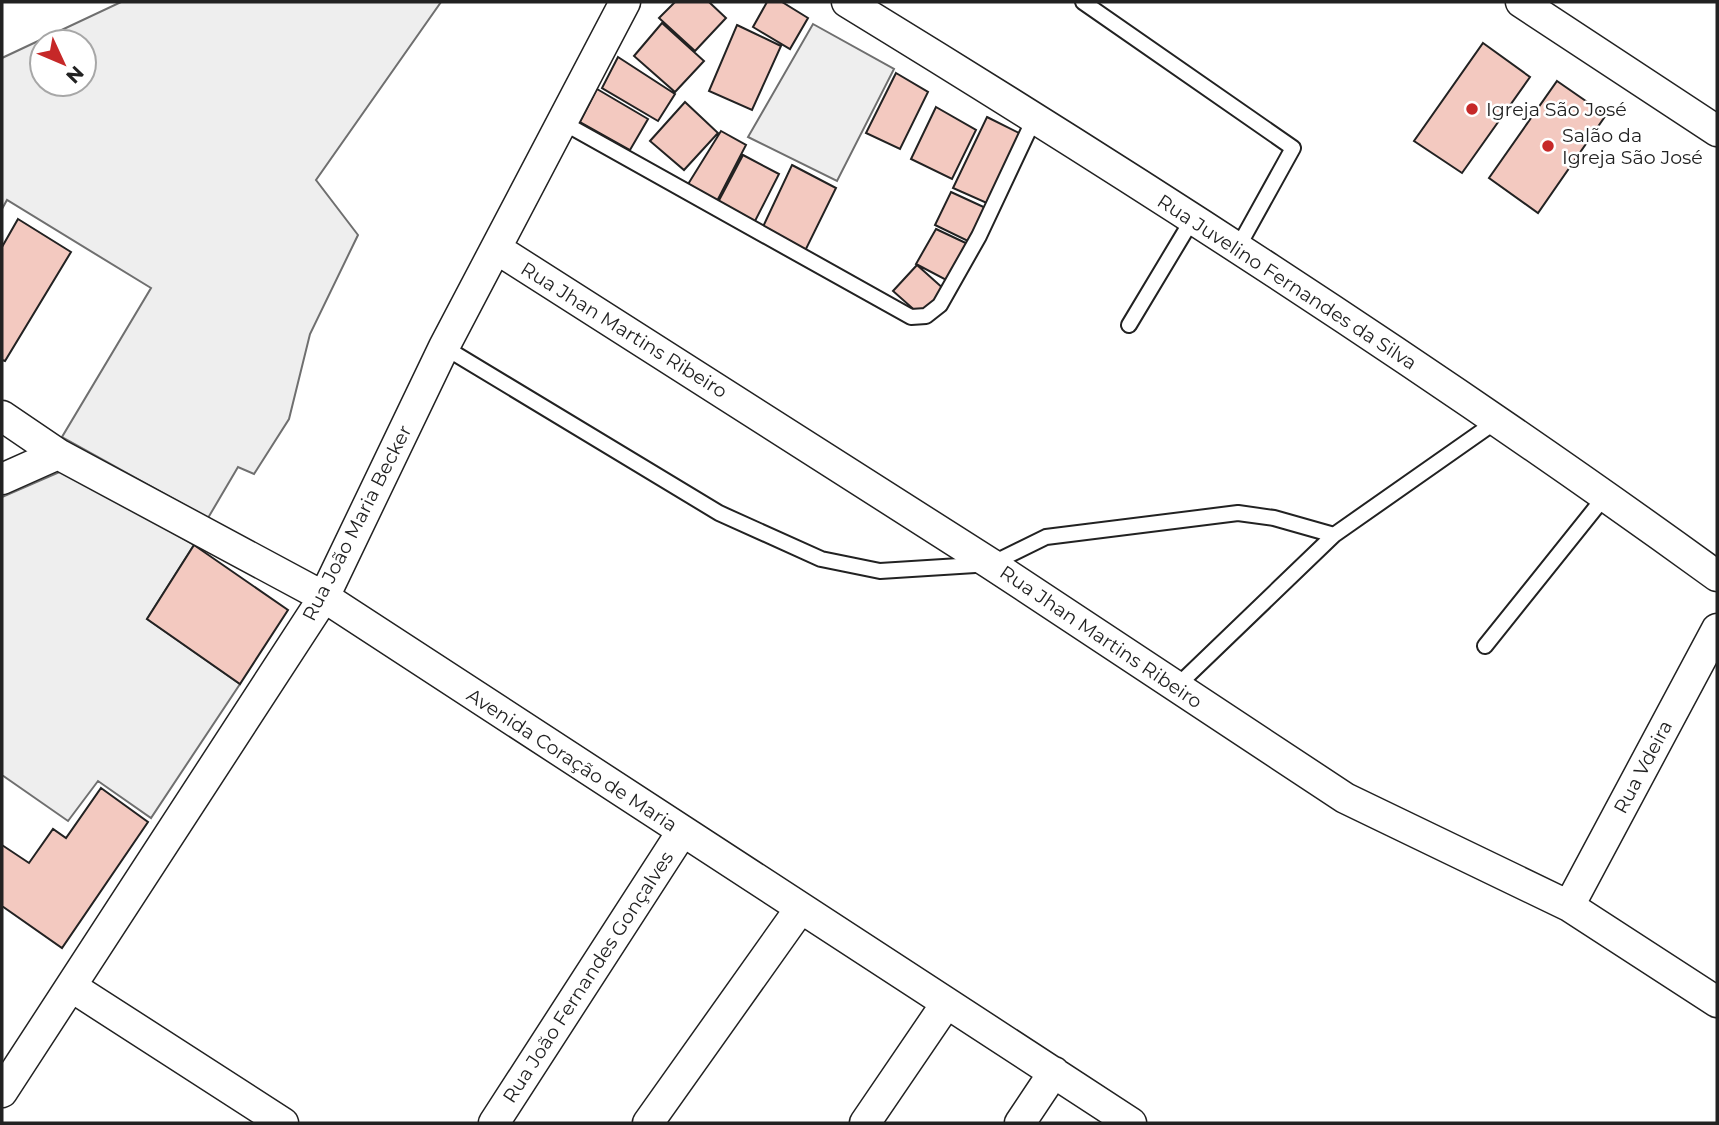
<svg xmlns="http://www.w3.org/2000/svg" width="1719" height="1125" font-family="Montserrat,sans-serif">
	<rect width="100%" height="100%" fill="#fff"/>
	<path fill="#eee" stroke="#6f6f6f" stroke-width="2" fill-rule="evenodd" d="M121 2H441L316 180 358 235 310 334 289 419 254 474 238 467 208 518 62 437 151 288 7 200 2 209V58ZM42 42H84V84H42Z
		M813 24 894 69 837 181 748 137Z
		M64 470 194 545 147 619 240 684 151 818 98 781 68 821 2 775V497Z"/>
	<path fill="#f3c9c0" stroke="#222" stroke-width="2" d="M675 2H709L726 18 695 51 659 18Z
		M767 2H782L808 18 790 49 753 27Z
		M662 23 704 61 675 92 634 56Z
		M737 25 781 46 752 110 709 91Z
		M1483 43 1530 77 1462 173 1414 141Z
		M618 57 675 94 658 121 602 88Z
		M896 73 928 92 900 149 866 133Z
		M1557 81 1606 115 1538 213 1489 178Z
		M597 89 648 119 630 150 580 122Z
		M685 102 718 133 684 170 650 141Z
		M936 107 976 130 952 179 911 159Z
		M987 117 1023 135 989 204 953 188Z
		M721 131 746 145 715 205 685 189Z
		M743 155 779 174 753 225 716 206Z
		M792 165 836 188 804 253 761 231Z
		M951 192 988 209 972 243 935 225Z
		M18 219 71 252 5 361 2 360V247Z
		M936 229 970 245 950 282 916 264Z
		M917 265 945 290 920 315 893 291Z
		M194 545 288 610 240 684 147 619Z
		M101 788 148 822 62 948 2 906V845L29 863 53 829 66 838Z"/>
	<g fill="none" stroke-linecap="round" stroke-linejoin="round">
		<g stroke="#222" stroke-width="18">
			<path id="lane" d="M1083 2 1293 148 1237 249
				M562 122 911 317 926 316 940 305 979 236 1035 117
				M1129 325 1192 220
				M444 347 719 513 821 559 880 571 991 564 1046 537 1238 513 1274 518 1334 535
				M1485 646 1606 495
				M1176 687 1334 535 1498 420"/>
		</g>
		<g stroke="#222" stroke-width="33">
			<path id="street" d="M847 2C1143 183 1436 372 1717 576
				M1521 2 1717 131
				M497 249 991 564 1345 798 1569 906 1717 1002
				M2 416 58 454 324 597 1131 1123
				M2 479 58 454
				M1569 906 1717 629
				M72 987 283 1123
				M2 1092 324 597 444 347 625 2
				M494 1123 682 832
				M648 1123 800 909
				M865 1123 946 1004
				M1020 1123 1054 1072"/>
		</g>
		<use href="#lane" stroke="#fff" stroke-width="14"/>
		<use href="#street" stroke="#fff" stroke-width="30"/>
	</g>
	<g fill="#c62828" stroke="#fff" stroke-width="2.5">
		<circle cx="1472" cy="109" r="7"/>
		<circle cx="1548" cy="146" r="7"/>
	</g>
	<g text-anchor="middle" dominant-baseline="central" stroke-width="5" stroke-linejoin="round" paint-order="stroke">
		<g font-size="19" fill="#222" stroke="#fff" text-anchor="start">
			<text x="1486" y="109">Igreja São José</text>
			<text x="1562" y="135">Salão da<tspan x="1562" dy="22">Igreja São José</tspan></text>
		</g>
		<g font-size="19" fill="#222" stroke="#fff">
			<text transform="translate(1287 282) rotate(33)">Rua Juvelino Fernandes da Silva</text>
			<text transform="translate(624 330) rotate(32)">Rua Jhan Martins Ribeiro</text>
			<text transform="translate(357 523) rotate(-63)">Rua João Maria Becker</text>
			<text transform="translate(1101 637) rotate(34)">Rua Jhan Martins Ribeiro</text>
			<text transform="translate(572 760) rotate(33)">Avenida Coração de Maria</text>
			<text transform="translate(1643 767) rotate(-62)">Rua Vdeira</text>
			<text transform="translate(588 977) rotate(-57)">Rua João Fernandes Gonçalves</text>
		</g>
	</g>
	<rect width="1719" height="1125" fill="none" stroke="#222222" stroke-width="7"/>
	<g transform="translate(63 63) rotate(134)"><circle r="33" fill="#ffffff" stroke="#a7a7a7" stroke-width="2"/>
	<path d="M0-5L12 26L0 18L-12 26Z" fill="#c62828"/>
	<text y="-10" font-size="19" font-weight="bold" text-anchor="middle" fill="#222222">N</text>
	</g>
</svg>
